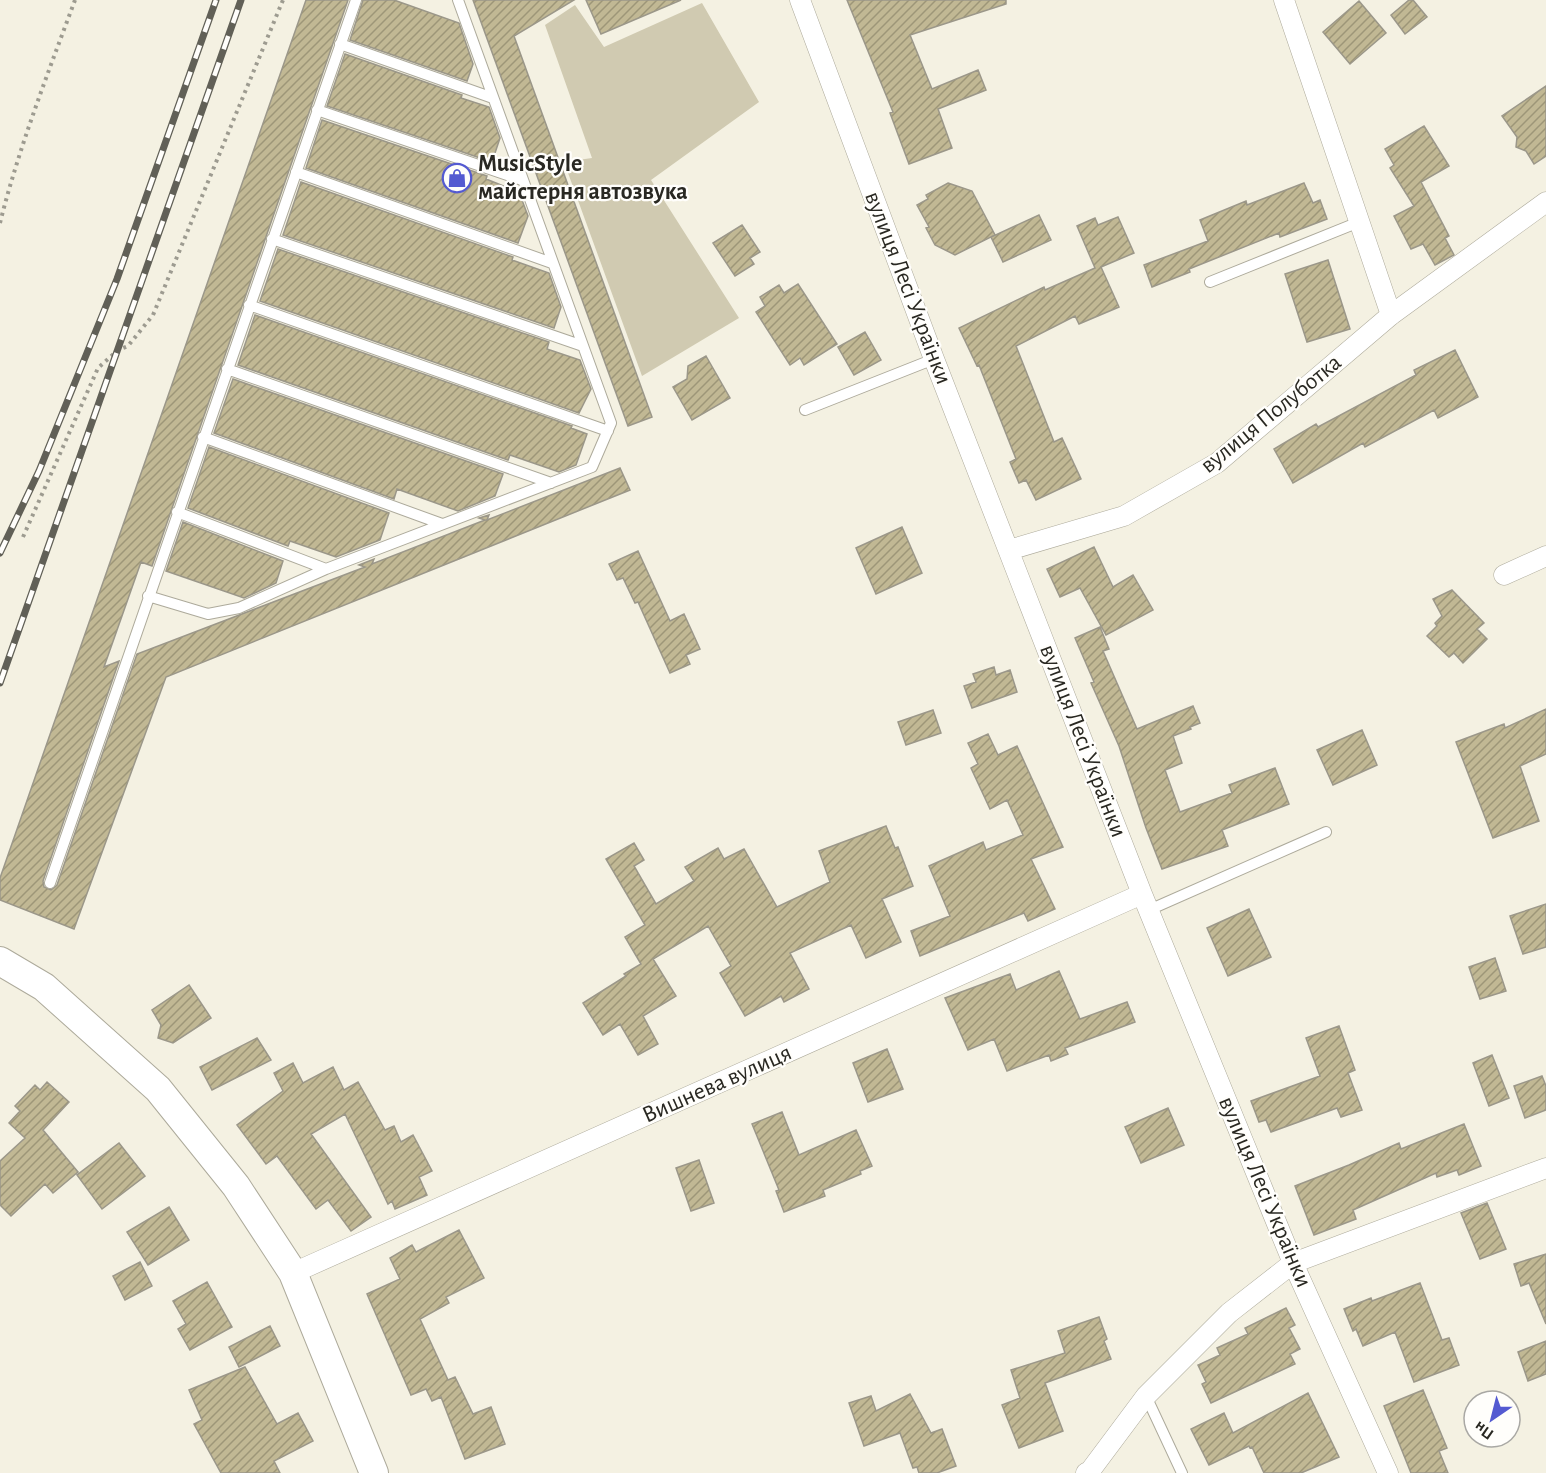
<svg xmlns="http://www.w3.org/2000/svg" width="1546" height="1473" font-family="'Alegreya Sans',sans-serif">
	<defs>
		<pattern id="building-hatch" width="6" height="6" patternUnits="userSpaceOnUse" patternTransform="scale(1.5)"><rect width="6" height="6" fill="#c1b894"/><path d="M-1 1l2-2M0 6l6-6M5 7l2-2" fill="none" stroke="#9d9678"/></pattern>
	</defs>
	<rect width="100%" height="100%" fill="#f4f1e2"/>
	<path fill="#d0cab1" d="M702 3 759 102 651 180 739 318 642 376 564 162 592 158 545 25 575 5 604 47Z"/>
	<path fill="url(#building-hatch)" stroke="#9b9789" stroke-width="1.5" d="M306 0H348L152 566 141 562 104 667 119 661 43 881 44 887 51 890 57 885 137 654 365 567 359 565 374 559 372 564 485 520 479 518 489 515 487 520 620 468 630 490 166 677 74 929 0 900V878Z
		M363 0H394L459 23 473 64 467 81 350 40Z
		M473 0H574L514 36 652 417 628 426Z
		M586 0H681L601 34Z
		M847 0H1006V4L910 35 932 89 978 70 986 90 938 109 952 148 909 164 890 113 893 112Z
		M1409 0H1413L1427 17 1405 34 1391 15Z
		M1359 1 1386 33 1350 64 1323 32Z
		M345 54 462 95 461 98 489 107 500 138 492 162 327 106Z
		M1546 86V156L1534 164 1526 151 1516 147 1517 137 1502 116Z
		M322 120 487 176 486 179 519 192 528 216 518 243 306 168Z
		M1424 126 1449 166 1421 182 1449 236 1445 238 1454 255 1435 265 1423 244 1411 249 1394 216 1414 206 1390 168 1394 165 1385 149Z
		M301 182 513 257 512 260 549 273 561 307 554 328 283 235Z
		M948 183 972 191 995 235 955 255 935 245 926 228 929 227 917 205 928 199 926 195Z
		M1304 183 1313 203 1320 200 1327 219 1280 237 1279 233 1189 269 1190 272 1152 287 1144 265 1208 241 1200 220 1246 201 1247 205Z
		M1039 215 1051 240 1003 262 991 237Z
		M1118 217 1134 253 1101 267 1119 307 1079 324 1075 316 1016 346 1054 442 1062 438 1081 479 1036 500 1026 480 1019 483 1010 462 1016 459 979 365 977 366 959 328 1044 287 1045 290 1095 268 1077 226 1095 218 1098 225Z
		M742 225 760 252 750 258 754 264 735 276 713 243Z
		M278 249 549 342 547 349 580 360 591 389 579 413 260 301Z
		M1328 260 1350 329 1307 342 1285 274Z
		M798 284 837 344 804 365 800 358 790 365 756 312 765 306 760 297 779 285 784 293Z
		M255 315 572 426 571 428 587 434 576 465 559 472 510 455 508 460 238 365Z
		M865 332 881 360 854 375 838 347Z
		M1455 350 1478 397 1438 418 1434 410 1365 447 1363 443 1293 483 1274 449 1316 424 1318 427 1416 375 1414 370Z
		M706 356 730 398 692 420 673 387 687 379 688 366Z
		M233 379 503 474 495 496 458 511 397 489 394 499 214 433Z
		M209 447 389 513 380 540 336 557 290 541 288 546 188 508Z
		M183 522 283 561 276 583 244 598 166 571Z
		M902 527 922 573 876 594 856 548Z
		M1094 547 1113 587 1133 575 1153 610 1106 635 1080 588 1060 597 1047 569Z
		M638 551 670 621 684 614 700 649 686 655 690 664 670 673 638 602 635 603 623 578 617 580 609 564Z
		M1452 590 1484 623 1477 629 1487 639 1463 663 1454 653 1449 657 1427 636 1437 626 1435 623 1442 616 1433 599Z
		M1100 627 1109 649 1103 651 1137 729 1193 706 1200 723 1190 727 1191 729 1173 736 1182 763 1165 770 1180 812 1232 793 1229 785 1275 768 1289 804 1222 830 1228 846 1162 869 1146 828 1119 746 1091 683 1094 682 1075 638Z
		M994 667 996 675 1010 670 1017 692 972 708 964 686 976 682 973 674Z
		M1546 709V754L1520 766 1539 821 1493 838 1456 742 1504 724 1505 728Z
		M933 710 941 733 906 745 898 722Z
		M1362 730 1377 765 1333 785 1317 750Z
		M988 734 998 755 1017 746 1063 847 1031 859 1055 909 1028 921 1024 913 920 956 911 931 950 916 929 866 983 842 986 850 1023 835 1007 800 990 809 971 768 978 764 968 743Z
		M886 826 895 848 898 847 913 886 882 899 901 942 866 958 851 925 790 953 809 989 784 1002 781 996 745 1016 720 973 731 966 708 926 653 959 676 996 643 1016 658 1044 638 1055 620 1024 603 1035 583 1003 626 976 624 974 641 964 625 937 645 925 606 859 634 843 644 860 634 866 656 904 694 881 685 867 718 848 724 859 744 849 777 907 830 882 819 851Z
		M1546 904V947L1523 954 1510 916Z
		M1249 909 1271 957 1228 976 1207 928Z
		M1495 958 1506 991 1480 999 1469 967Z
		M1059 971 1080 1019 1127 1002 1135 1022 1065 1048 1068 1054 1051 1061 1049 1055 1007 1071 994 1039 968 1050 945 998 1010 974 1016 990Z
		M189 985 211 1018 173 1043 158 1038 161 1025 152 1010Z
		M1339 1026 1355 1070 1348 1073 1362 1110 1341 1117 1337 1108 1271 1132 1266 1120 1259 1122 1251 1101 1320 1076 1306 1038Z
		M257 1038 271 1060 212 1090 200 1067Z
		M887 1049 903 1089 868 1102 853 1063Z
		M1492 1055 1509 1098 1489 1106 1473 1063Z
		M293 1063 303 1083 333 1067 344 1090 358 1082 385 1130 394 1126 401 1142 413 1135 432 1171 419 1177 427 1195 395 1209 392 1201 388 1204 345 1114 311 1134 371 1217 351 1231 328 1200 316 1209 277 1156 266 1164 237 1125 283 1091 274 1073Z
		M1542 1076 1546 1086V1110L1525 1118 1514 1086Z
		M47 1082 69 1102 43 1130 78 1172 53 1193 45 1184 11 1216 0 1205V1161L25 1138 9 1123 20 1111 15 1106 35 1085 40 1090Z
		M1168 1108 1184 1145 1141 1163 1125 1127Z
		M782 1112 799 1155 856 1130 872 1166 860 1171 861 1174 823 1190 825 1196 784 1212 776 1191 779 1190 752 1124Z
		M1464 1124 1481 1166 1459 1175 1457 1170 1437 1177 1436 1173 1353 1210 1356 1219 1314 1235 1295 1186 1349 1165 1399 1143 1401 1149Z
		M119 1143 145 1176 102 1209 77 1175Z
		M699 1160 714 1203 691 1211 676 1168Z
		M1487 1203 1506 1249 1480 1259 1461 1213Z
		M169 1207 189 1240 148 1265 127 1232Z
		M459 1230 484 1278 446 1297 449 1303 420 1319 448 1380 455 1377 473 1414 491 1407 505 1444 465 1459 441 1397 432 1401 426 1389 411 1395 367 1294 400 1279 390 1258 412 1245 416 1252Z
		M1546 1254V1324L1529 1283 1521 1286 1514 1264Z
		M140 1262 152 1286 125 1300 113 1276Z
		M207 1282 232 1327 190 1350 178 1329 186 1324 173 1301Z
		M1420 1283 1442 1340 1449 1338 1459 1365 1414 1382 1395 1332 1363 1346 1356 1329 1353 1331 1344 1309 1371 1298 1372 1301Z
		M1286 1308 1295 1325 1289 1328 1300 1349 1290 1354 1295 1364 1211 1403 1202 1384 1206 1382 1198 1365 1220 1355 1217 1348 1248 1334 1245 1328Z
		M1099 1317 1107 1339 1104 1341 1111 1359 1045 1383 1063 1431 1019 1448 1002 1405 1020 1398 1011 1370 1065 1353 1058 1331Z
		M270 1326 280 1346 239 1367 229 1347Z
		M1546 1341V1374L1528 1381 1518 1352Z
		M245 1367 277 1424 298 1413 313 1441 274 1461 280 1473H221L194 1424 202 1420 189 1390Z
		M1423 1390 1447 1448 1439 1451 1448 1473H1411L1384 1406Z
		M1308 1393 1339 1457 1301 1473H1264L1252 1447 1250 1448 1249 1446 1209 1465 1191 1429 1224 1413 1233 1433Z
		M910 1394 931 1433 942 1429 956 1466 937 1473H919L917 1467 913 1468 900 1433 864 1446 849 1403 871 1396 876 1411Z"/>
	<g fill="none" stroke-linecap="round" stroke-linejoin="round">
		<g stroke="#adaa9b" stroke-width="12">
			<path id="lane" d="M340 44 493 98
				M317 110 522 180
				M296 172 552 263
				M272 239 583 346
				M1210 282 1359 222
				M249 305 608 431
				M227 369 551 483
				M805 410 934 359
				M203 437 442 524
				M177 512 326 569
				M148 596 208 614 239 608 326 569 592 467 611 423 458 0
				M50 883 356 0
				M1149 910 1326 832
				M1146 1396 1182 1473"/>
		</g>
		<g stroke="#adaa9b" stroke-width="21">
			<path id="street" d="M800 0 934 359 1142 894 1293 1263 1388 1473
				M1284 0 1391 315
				M1009 550 1124 516 1217 463 1391 315 1546 202
				M1504 575 1546 556
				M293 1273 1142 894
				M1086 1473 1090 1471 1146 1396 1229 1313 1293 1263 1546 1168"/>
		</g>
		<g stroke="#adaa9b" stroke-width="30">
			<path id="secondary" d="M0 961 44 987 158 1089 236 1186 293 1273 374 1473"/>
		</g>
		<path stroke="#9d9b90" stroke-width="4" stroke-dasharray="3 4.5" stroke-linecap="butt" d="M0 223C19 147 48 73 75 0
			M23 537 98 368 118 350 128 346 153 315 283 0"/>
		<use href="#lane" stroke="#fff" stroke-width="10"/>
		<use href="#street" stroke="#fff" stroke-width="20"/>
		<use href="#secondary" stroke="#fff" stroke-width="28"/>
		<g stroke="#616057" stroke-width="7">
			<path id="rail" d="M0 553 39 471 117 279 216 0
				M0 683 241 0"/>
		</g>
		<use href="#rail" stroke="#fffefb" stroke-width="4.5" stroke-dasharray="14" stroke-linecap="butt"/>
	</g>
	<defs>
		<g id="shop-ring" transform="scale(1.5)"><circle r="9.5" fill="#fffefb" stroke="#545ad1" stroke-width="1.5"/><path d="M-5-2.5h2.3a2.7 3.5 0 0 1 5.4 0H5L5.5 6h-11ZM-1.5-2.5h3a1.5 2.3 0 0 0-3 0Z" fill="#545ad1"/></g>
	</defs>
	<g fill-rule="evenodd">
		<use href="#shop-ring" x="457" y="178"/>
	</g>
	<g text-anchor="middle" dominant-baseline="central" stroke-width="4.5" stroke-linejoin="round" paint-order="stroke">
		<g font-size="24" font-weight="bold" fill="#292822" stroke="#fffefb" text-anchor="start">
			<text x="478" y="164">MusicStyle<tspan x="478" dy="28">майстерня автозвука</tspan></text>
		</g>
		<g font-size="24" fill="#292822" stroke="#fffefb">
			<text transform="translate(908 288) rotate(69)">вулиця Лесі Українки</text>
			<text transform="translate(1271 414) rotate(-39)">вулиця Полуботка</text>
			<text transform="translate(1083 741) rotate(69)">вулиця Лесі Українки</text>
			<text transform="translate(717 1084) rotate(-24)">Вишнева вулиця</text>
			<text transform="translate(1265 1192) rotate(67)">вулиця Лесі Українки</text>
		</g>
	</g>
	<g transform="translate(1492 1419) rotate(215)"><circle r="28" fill="#fffefb" stroke="#a9a8a4" stroke-width="1.5"/>
	<path d="M0-4.5L10 22L0 15L-10 22Z" fill="#545ad1"/>
	<text y="-9" font-size="16" font-weight="bold" text-anchor="middle" fill="#292822">Пн</text>
	</g>
</svg>
